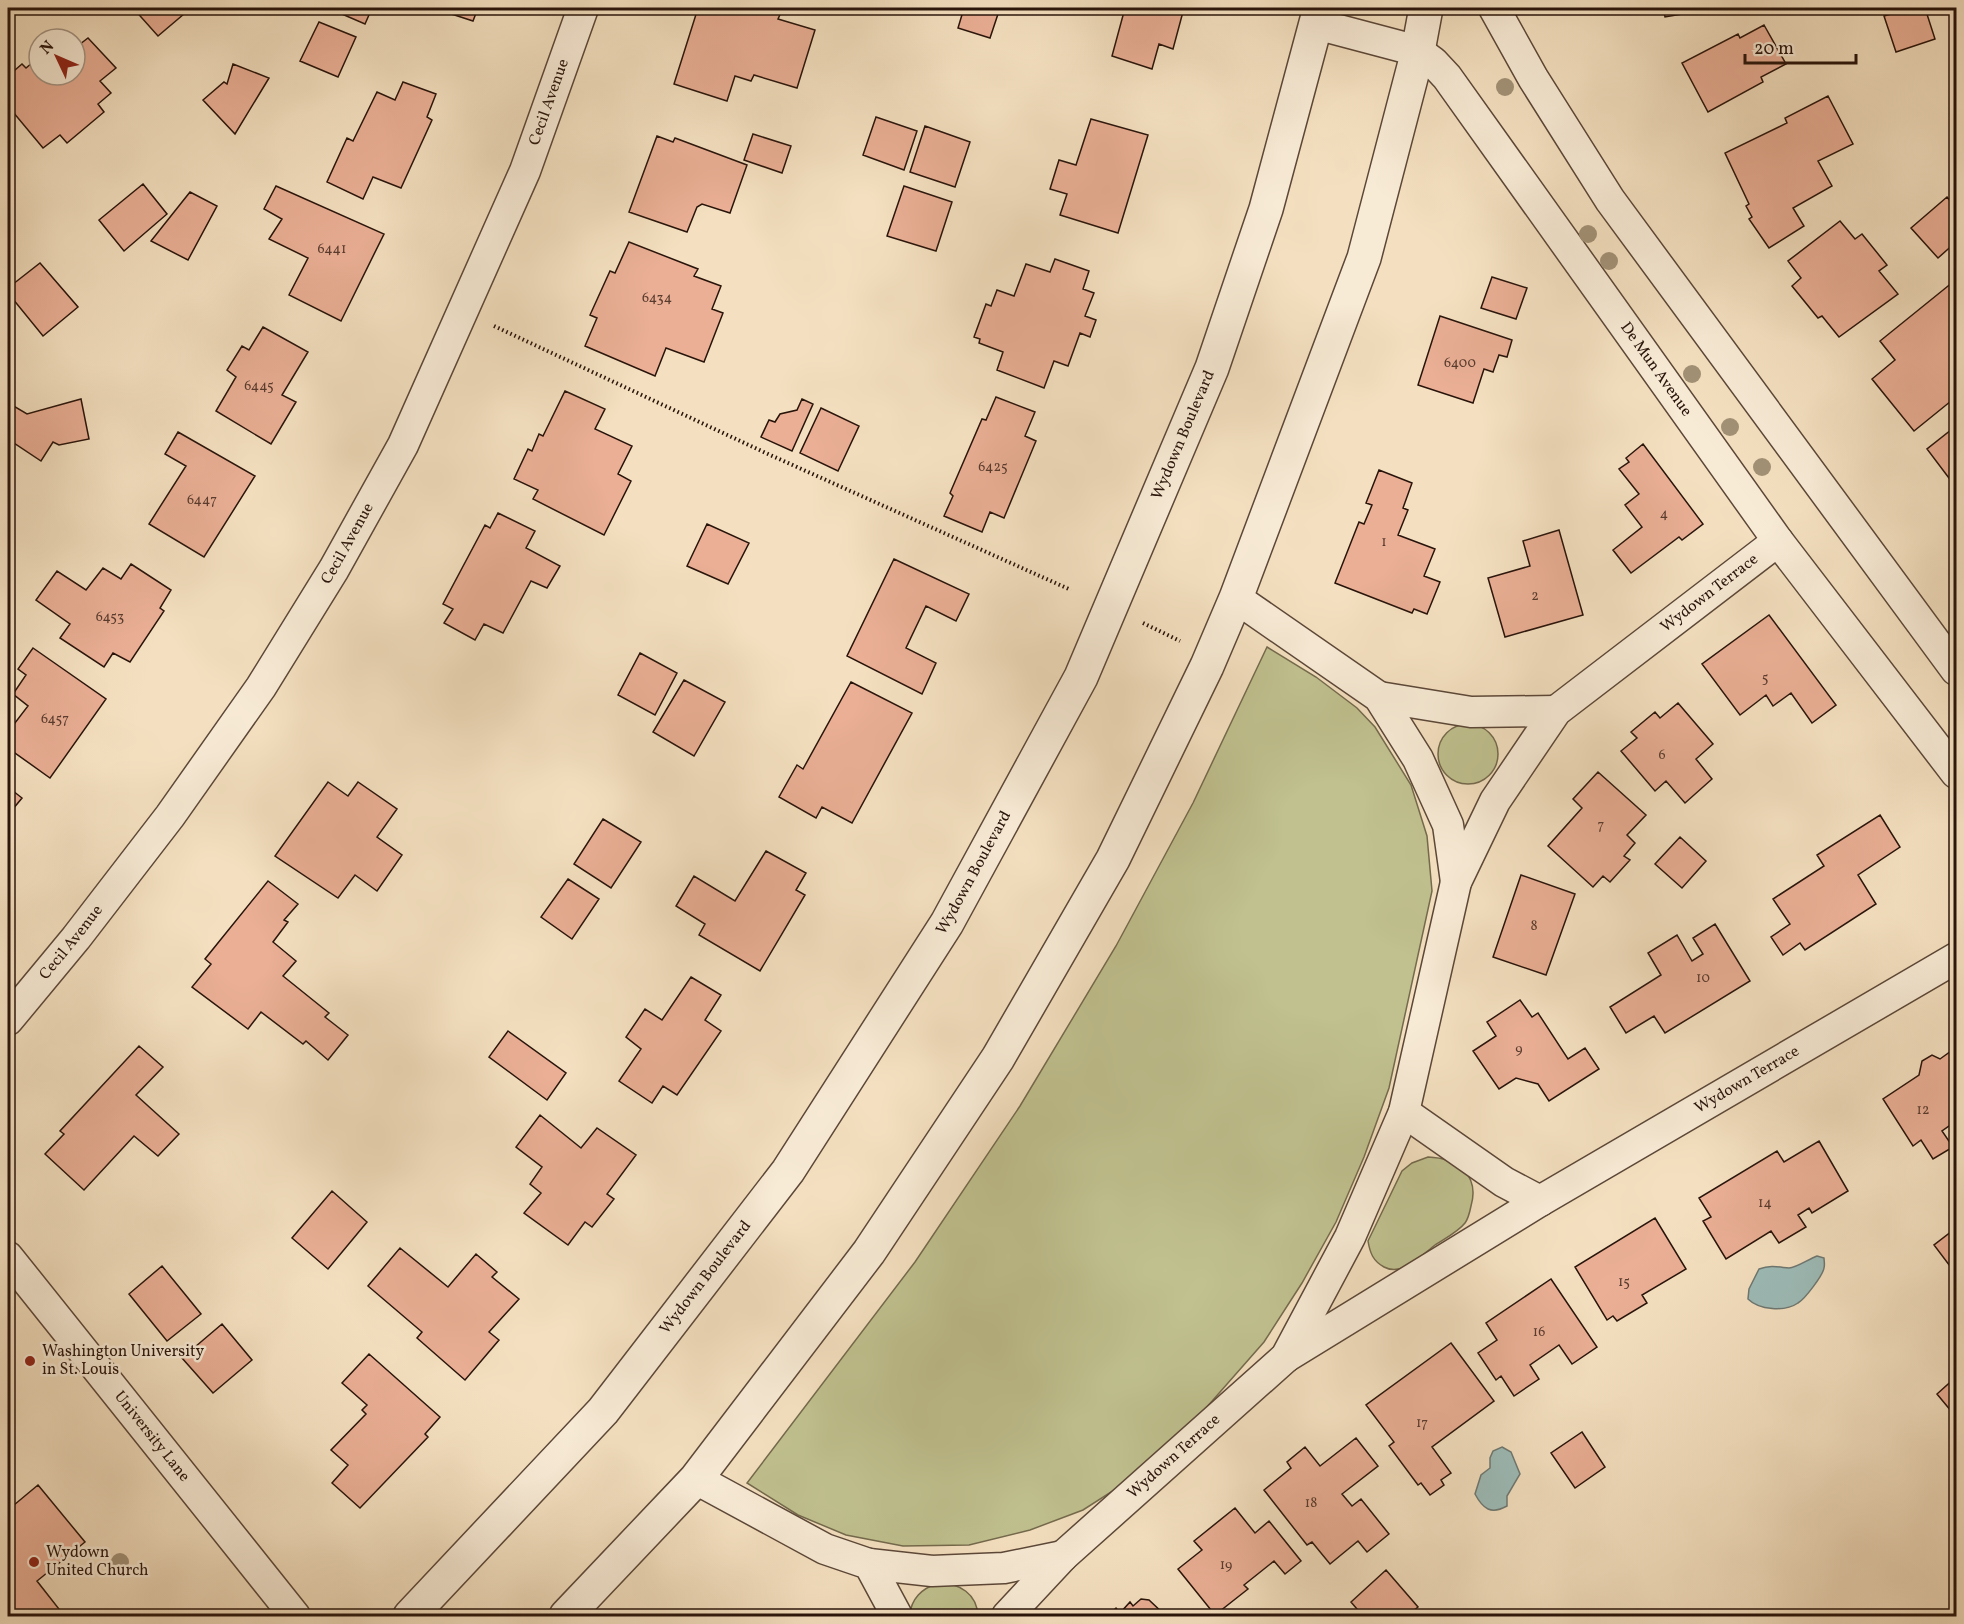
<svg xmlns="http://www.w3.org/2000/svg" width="1964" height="1624" font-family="Vollkorn,serif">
	<rect width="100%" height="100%" fill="#f4e0c0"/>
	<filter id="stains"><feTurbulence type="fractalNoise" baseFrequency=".00333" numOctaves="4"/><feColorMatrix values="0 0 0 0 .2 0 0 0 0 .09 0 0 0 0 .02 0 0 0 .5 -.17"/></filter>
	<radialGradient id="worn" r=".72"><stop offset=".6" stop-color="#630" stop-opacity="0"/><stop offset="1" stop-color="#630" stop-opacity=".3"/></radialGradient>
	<path fill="#c0c18f" stroke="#746a4d" stroke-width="1.5" d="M1267 647 1316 677 1357 708 1375 727 1411 785 1427 836 1432 891 1389 1088 1364 1157 1336 1222 1302 1283 1264 1342 1184 1433 1130 1480 1083 1510 1030 1530 969 1545 903 1546 846 1535 798 1515 747 1483 915 1262 1020 1106 1116 946 1193 803Z
		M1438 754a30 30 0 1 1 60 0a30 30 0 1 1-60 0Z
		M1428 1157C1457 1158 1480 1175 1471 1206 1470 1211 1468 1219 1465 1223 1458 1232 1444 1239 1435 1245 1421 1256 1402 1277 1384 1267 1373 1261 1370 1253 1368 1241L1402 1171 1412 1163Z
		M938 1583C960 1583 977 1594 978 1616H909C912 1598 921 1589 938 1583Z"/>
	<path fill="#9dbcb8" stroke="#6f7973" stroke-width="1.5" d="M1817 1256 1824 1258C1824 1261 1825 1264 1824 1268 1823 1275 1805 1299 1798 1303 1785 1312 1759 1310 1748 1299L1749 1289 1759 1269C1771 1265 1778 1267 1789 1268 1796 1268 1809 1259 1817 1256Z
		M1502 1447 1511 1452 1520 1474 1507 1496V1506C1491 1515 1483 1509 1475 1494L1481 1475 1490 1468V1458L1493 1451Z"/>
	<path fill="#eaaf95" stroke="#29140b" stroke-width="1.5" d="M133 8H191L158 36Z
		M328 8H372L365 24Z
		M433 8H478L473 21Z
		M698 8H783L778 19 815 30 797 88 754 75 751 81 735 76 727 101 674 84Z
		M964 8H1000L990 38 958 28Z
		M1125 8H1184L1173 49 1159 44 1152 69 1112 56Z
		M1663 8H1718L1665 17Z
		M1912 8H1925L1935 39 1896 52 1884 16Z
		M319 22 356 37 338 77 300 61Z
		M1764 25 1786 64 1761 77 1763 82 1708 112 1682 63 1738 34 1740 38Z
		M88 38 116 68 100 81 111 93 98 104 104 112 67 143 60 135 43 148 8 106V76L22 64 26 68 39 57V75H75V48Z
		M233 64 269 78 235 134 203 100 224 82 227 84Z
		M403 82 436 94 427 117 432 120 401 188 373 177 363 199 327 182 347 138 353 141 377 92 395 100Z
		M1828 96 1853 144 1818 161 1832 186 1793 208 1804 226 1769 248 1749 219 1752 217 1746 206 1749 204 1725 153 1787 123 1785 118Z
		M876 117 917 131 904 170 863 155Z
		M1091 119 1148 135 1118 233 1060 215 1067 194 1050 189 1059 160 1076 165Z
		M925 126 970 142 955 187 910 172Z
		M753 134 791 146 782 173 744 160Z
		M657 136 673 142 675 138 747 165 730 213 702 204 697 207 687 232 629 212Z
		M143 184 167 214 124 251 99 220Z
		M276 186 384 234 341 321 289 295 308 258 269 239 282 219 264 209Z
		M904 186 952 202 936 251 887 236Z
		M190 192 217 206 188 260 151 241Z
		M1947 197 1956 208V242L1938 258 1911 228Z
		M1840 221 1855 239 1862 234 1887 265 1879 271 1898 294 1839 337 1822 316 1818 318 1792 286 1801 278 1788 261Z
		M629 242 698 269 694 276 721 286 712 309 723 313 704 362 666 348 655 376 585 346 597 318 590 315 610 271 615 273Z
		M1055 259 1089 271 1083 289 1094 293 1085 316 1096 320 1090 337 1080 333 1068 366 1054 361 1044 388 997 370 1003 352 979 343 980 339 974 337 986 304 991 306 997 290 1014 296 1026 264 1050 272Z
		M40 263 78 307 43 336 8 293V288Z
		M1492 277 1527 288 1516 319 1481 308Z
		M1953 282 1956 286V332L1953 335 1956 338V397L1914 431 1872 379 1895 360 1880 341Z
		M1440 316 1512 340 1507 357 1499 355 1493 372 1484 369 1473 403 1418 385Z
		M263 327 308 352 282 395 296 402 271 444 216 411 236 377 227 370 242 346 249 350Z
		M565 391 605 409 595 429 632 446 618 474 631 481 604 535 533 499 538 490 514 479 528 449 532 451 539 434 543 436Z
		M996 397 1035 412 1025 436 1036 441 1004 518 990 512 982 532 944 516 953 496 950 493 982 419 986 420Z
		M81 399 89 439 59 445 53 442 41 461 8 439V411L12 405 27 414Z
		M802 399 813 404 792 451 761 437 769 420 775 422 780 414 797 410Z
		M821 408 859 426 838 471 800 453Z
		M1956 426V484L1955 486 1927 449Z
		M178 432 255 476 204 557 149 524 186 466 165 454Z
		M1643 444 1703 524 1682 540 1679 537 1631 573 1613 550 1642 527 1625 505 1639 494 1619 469 1629 462 1626 458Z
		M1379 470 1412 483 1403 508 1408 510 1398 535 1435 549 1424 576 1440 582 1427 614 1414 609 1412 613 1335 583 1359 522 1364 524 1372 505 1366 503Z
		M498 513 535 531 526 548 560 566 547 588 531 581 503 633 484 624 475 640 444 623 453 609 443 604 485 525 490 528Z
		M707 524 749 543 728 584 687 566Z
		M1559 530 1583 615 1505 637 1488 578 1530 566 1523 541Z
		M894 559 969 594 956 621 926 606 906 648 936 663 922 694 847 656Z
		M131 564 171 590 160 608 164 611 130 662 113 653 104 667 60 638 70 624 36 600 57 571 86 590 103 568 121 579Z
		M1769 615 1836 705 1812 723 1791 693 1773 706 1766 695 1740 715 1702 664Z
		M33 648 106 699 50 778 8 748V732L28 706 13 694 26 675 18 669Z
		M640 653 677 673 655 715 618 695Z
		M684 680 725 702 694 756 653 732Z
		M851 682 912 713 852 823 822 807 816 818 779 797 797 765 803 769Z
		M1678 703 1713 744 1696 759 1712 779 1685 803 1666 781 1655 791 1621 751 1637 738 1631 732 1655 712 1660 718Z
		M1598 772 1646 815 1627 835 1635 843 1624 856 1630 860 1610 882 1603 876 1593 887 1548 846 1582 808 1573 799Z
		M328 782 348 796 358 782 397 809 377 837 402 855 377 891 355 875 338 898 275 856Z
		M8 787 22 798 8 815Z
		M1880 815 1900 847 1858 875 1876 904 1805 950 1800 943 1783 955 1771 937 1790 924 1773 899 1824 866 1817 855Z
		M603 819 641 842 611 888 574 864Z
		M1680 837 1706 861 1682 888 1655 864Z
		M766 851 806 873 796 890 805 895 760 971 699 935 705 924 676 906 694 876 735 901Z
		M1521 875 1575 894 1546 975 1493 957Z
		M568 879 599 899 572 939 541 917Z
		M268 881 298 904 284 920 288 922 273 942 296 961 283 976 329 1013 325 1017 348 1035 328 1060 306 1041 303 1044 261 1012 248 1029 192 987 211 964 205 959Z
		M1715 924 1750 981 1665 1033 1654 1016 1626 1033 1610 1007 1661 975 1648 953 1677 935 1692 961 1703 954 1693 938Z
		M691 977 721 995 705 1020 721 1031 677 1095 663 1086 652 1103 619 1081 641 1049 626 1037 645 1009 662 1020Z
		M1520 1000 1532 1017 1538 1013 1568 1059 1585 1048 1599 1069 1549 1101 1538 1084 1516 1078 1499 1089 1473 1051 1496 1036 1487 1022Z
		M508 1031 566 1073 547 1100 489 1057Z
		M139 1046 163 1067 136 1095 179 1134 158 1156 134 1136 84 1190 45 1154 64 1134 60 1131Z
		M1954 1049 1956 1054V1121L1942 1131 1953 1147 1933 1159 1921 1140 1913 1146 1883 1099 1919 1075 1922 1061 1932 1055 1940 1059Z
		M540 1115 581 1148 597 1128 636 1155 607 1194 614 1199 592 1227 585 1222 568 1245 524 1213 541 1193 530 1184 542 1167 516 1147Z
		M1819 1141 1848 1191 1812 1213 1809 1208 1798 1215 1806 1227 1779 1243 1771 1231 1726 1259 1703 1221 1711 1217 1699 1198 1777 1151 1784 1162Z
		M332 1191 367 1222 328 1269 292 1238Z
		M1655 1218 1686 1269 1642 1295 1647 1303 1617 1321 1613 1316 1607 1320 1575 1267Z
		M1956 1228V1274L1934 1245Z
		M400 1248 448 1287 476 1254 497 1272 492 1277 519 1299 489 1332 499 1340 465 1380 417 1338 422 1332 368 1286Z
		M162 1266 201 1314 167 1341 129 1294Z
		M1551 1279 1597 1347 1572 1364 1559 1345 1530 1365 1539 1379 1514 1396 1501 1376 1496 1380 1478 1353 1497 1340 1486 1323Z
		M222 1324 252 1360 213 1393 182 1358Z
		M1451 1343 1494 1401 1432 1447 1451 1473 1441 1480 1444 1485 1430 1495 1421 1483 1418 1485 1389 1446 1394 1442 1366 1405Z
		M369 1354 440 1417 425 1434 428 1437 360 1508 332 1483 348 1465 331 1450 366 1414 362 1410 367 1405 342 1383Z
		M1956 1377V1417L1937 1394Z
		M1582 1432 1605 1467 1575 1488 1551 1453Z
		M1356 1438 1378 1466 1342 1494 1352 1506 1361 1499 1389 1534 1367 1552 1358 1541 1330 1564 1312 1542 1307 1545 1264 1490 1291 1468 1287 1462 1305 1447 1320 1466Z
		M38 1485 85 1542 37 1581 59 1609 50 1616H8V1510Z
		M1235 1508 1255 1533 1269 1521 1301 1561 1285 1574 1274 1561 1244 1585 1248 1589 1215 1615 1178 1569 1202 1550 1194 1541Z
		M1386 1570 1418 1607 1407 1616H1363L1351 1602Z
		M1141 1599 1149 1600 1166 1616H1108L1116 1608 1120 1613 1130 1602 1133 1606Z"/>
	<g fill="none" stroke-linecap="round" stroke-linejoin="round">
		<g stroke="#5c4738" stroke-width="33">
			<g id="minor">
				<path d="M1494 8 1533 78 1610 200 1956 670"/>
				<path id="s1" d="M1316 24 1418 51 1433 62 1447 77 1778 541 1956 773"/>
				<path d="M1236 598 1379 697 1418 759 1448 825 1456 882"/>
				<path d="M1379 697 1471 712 1556 711"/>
				<path id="s2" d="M8 1020 76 938 170 816 261 687 334 569 403 445 525 171 583 8"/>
				<path d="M1404 1112 1504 1182 1540 1201"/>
				<path id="s3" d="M8 1257 295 1616"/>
				<path id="s4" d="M1286 1357 1540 1201 1956 958"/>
				<path d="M696 1479 825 1549 869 1564 897 1616"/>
				<path d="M869 1564 932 1571 1004 1568 1063 1556"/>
				<path id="s5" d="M1007 1616 1063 1556 1286 1357 1350 1237 1404 1112 1456 882 1495 801 1556 711 1778 541"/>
			</g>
		</g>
		<g stroke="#5c4738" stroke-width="36">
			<g id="tertiary">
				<path id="s6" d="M410 1616 603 1411 788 1171 947 923 1081 677 1212 368 1266 209 1320 8"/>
				<path d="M566 1616 696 1479 869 1252 998 1058 1113 859 1207 666 1236 598 1364 258 1418 51 1426 8"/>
			</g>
		</g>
		<path stroke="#29140b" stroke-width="4" stroke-dasharray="1.5 3" stroke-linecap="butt" d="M494 326 768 454 1071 590
			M1143 623 1180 641"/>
		<use href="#minor" stroke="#f8ebd6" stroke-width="30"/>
		<use href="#tertiary" stroke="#f8ebd6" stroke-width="33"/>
	</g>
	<g fill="#a29176">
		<circle cx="1505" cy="87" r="9"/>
		<circle cx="1588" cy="234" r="9"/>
		<circle cx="1609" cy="261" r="9"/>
		<circle cx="1692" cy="374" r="9"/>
		<circle cx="1730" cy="427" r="9"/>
		<circle cx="1762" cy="467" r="9"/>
		<circle cx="120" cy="1562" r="9"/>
	</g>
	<g fill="#8f2418" stroke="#f8ebd6" stroke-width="2">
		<circle cx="30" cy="1361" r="6"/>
		<circle cx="34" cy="1562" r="6"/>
	</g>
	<g text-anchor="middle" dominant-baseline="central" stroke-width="5" stroke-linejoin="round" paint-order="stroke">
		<g font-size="14" fill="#593b2e">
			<text x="332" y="249">6441</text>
			<text x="657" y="298">6434</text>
			<text x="1460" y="363">6400</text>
			<text x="259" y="386">6445</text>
			<text x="993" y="467">6425</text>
			<text x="202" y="500">6447</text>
			<text x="1664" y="514">4</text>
			<text x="1384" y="542">1</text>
			<text x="1535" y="596">2</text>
			<text x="110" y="617">6453</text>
			<text x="1765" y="678">5</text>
			<text x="55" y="719">6457</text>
			<text x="1662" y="755">6</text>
			<text x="1601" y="825">7</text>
			<text x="1534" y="926">8</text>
			<text x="1703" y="978">10</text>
			<text x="1519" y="1049">9</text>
			<text x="1923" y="1110">12</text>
			<text x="1765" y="1203">14</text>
			<text x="1624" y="1282">15</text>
			<text x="1539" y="1332">16</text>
			<text x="1422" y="1423">17</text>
			<text x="1311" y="1503">18</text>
			<text x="1226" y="1565">19</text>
		</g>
		<g font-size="16" fill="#29140b" stroke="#f8ebd6">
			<text stroke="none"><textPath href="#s2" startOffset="1072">Cecil Avenue</textPath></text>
			<text stroke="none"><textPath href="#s1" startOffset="504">De Mun Avenue</textPath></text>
			<text stroke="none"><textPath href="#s6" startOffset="1422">Wydown Boulevard</textPath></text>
			<text stroke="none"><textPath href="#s2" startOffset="586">Cecil Avenue</textPath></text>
			<text stroke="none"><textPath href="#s5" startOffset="1281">Wydown Terrace</textPath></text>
			<text stroke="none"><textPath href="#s6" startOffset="936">Wydown Boulevard</textPath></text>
			<text stroke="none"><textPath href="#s2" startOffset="100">Cecil Avenue</textPath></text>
			<text stroke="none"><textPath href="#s4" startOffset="538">Wydown Terrace</textPath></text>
			<text stroke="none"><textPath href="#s6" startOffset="450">Wydown Boulevard</textPath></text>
			<text stroke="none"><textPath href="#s3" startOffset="230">University Lane</textPath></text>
			<text stroke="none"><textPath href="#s5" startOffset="231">Wydown Terrace</textPath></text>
		</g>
		<g font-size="16" fill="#29140b" stroke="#f8ebd6" text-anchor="start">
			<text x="42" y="1352">Washington University<tspan x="42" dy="18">in St. Louis</tspan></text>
			<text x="46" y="1553">Wydown<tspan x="46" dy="18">United Church</tspan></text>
		</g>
	</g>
	<rect width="1964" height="1624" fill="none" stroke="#f4e0c0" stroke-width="30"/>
	<rect x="9" y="9" width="1946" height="1606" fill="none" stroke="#29140b" stroke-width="3"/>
	<rect x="15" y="15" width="1934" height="1594" fill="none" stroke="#29140b" stroke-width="1.5"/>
	<g transform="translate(57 57) rotate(314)"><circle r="28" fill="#f8ebd6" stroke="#a59585" stroke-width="1.5"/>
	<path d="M0-4.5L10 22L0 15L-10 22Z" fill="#8f2418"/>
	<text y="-9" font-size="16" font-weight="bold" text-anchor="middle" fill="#29140b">N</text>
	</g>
	<path d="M1745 54v9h111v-9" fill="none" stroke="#29140b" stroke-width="3"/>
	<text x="1754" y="54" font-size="18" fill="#29140b" stroke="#f8ebd6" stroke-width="4.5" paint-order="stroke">20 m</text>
	<rect width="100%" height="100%" filter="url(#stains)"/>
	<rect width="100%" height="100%" fill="url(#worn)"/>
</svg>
